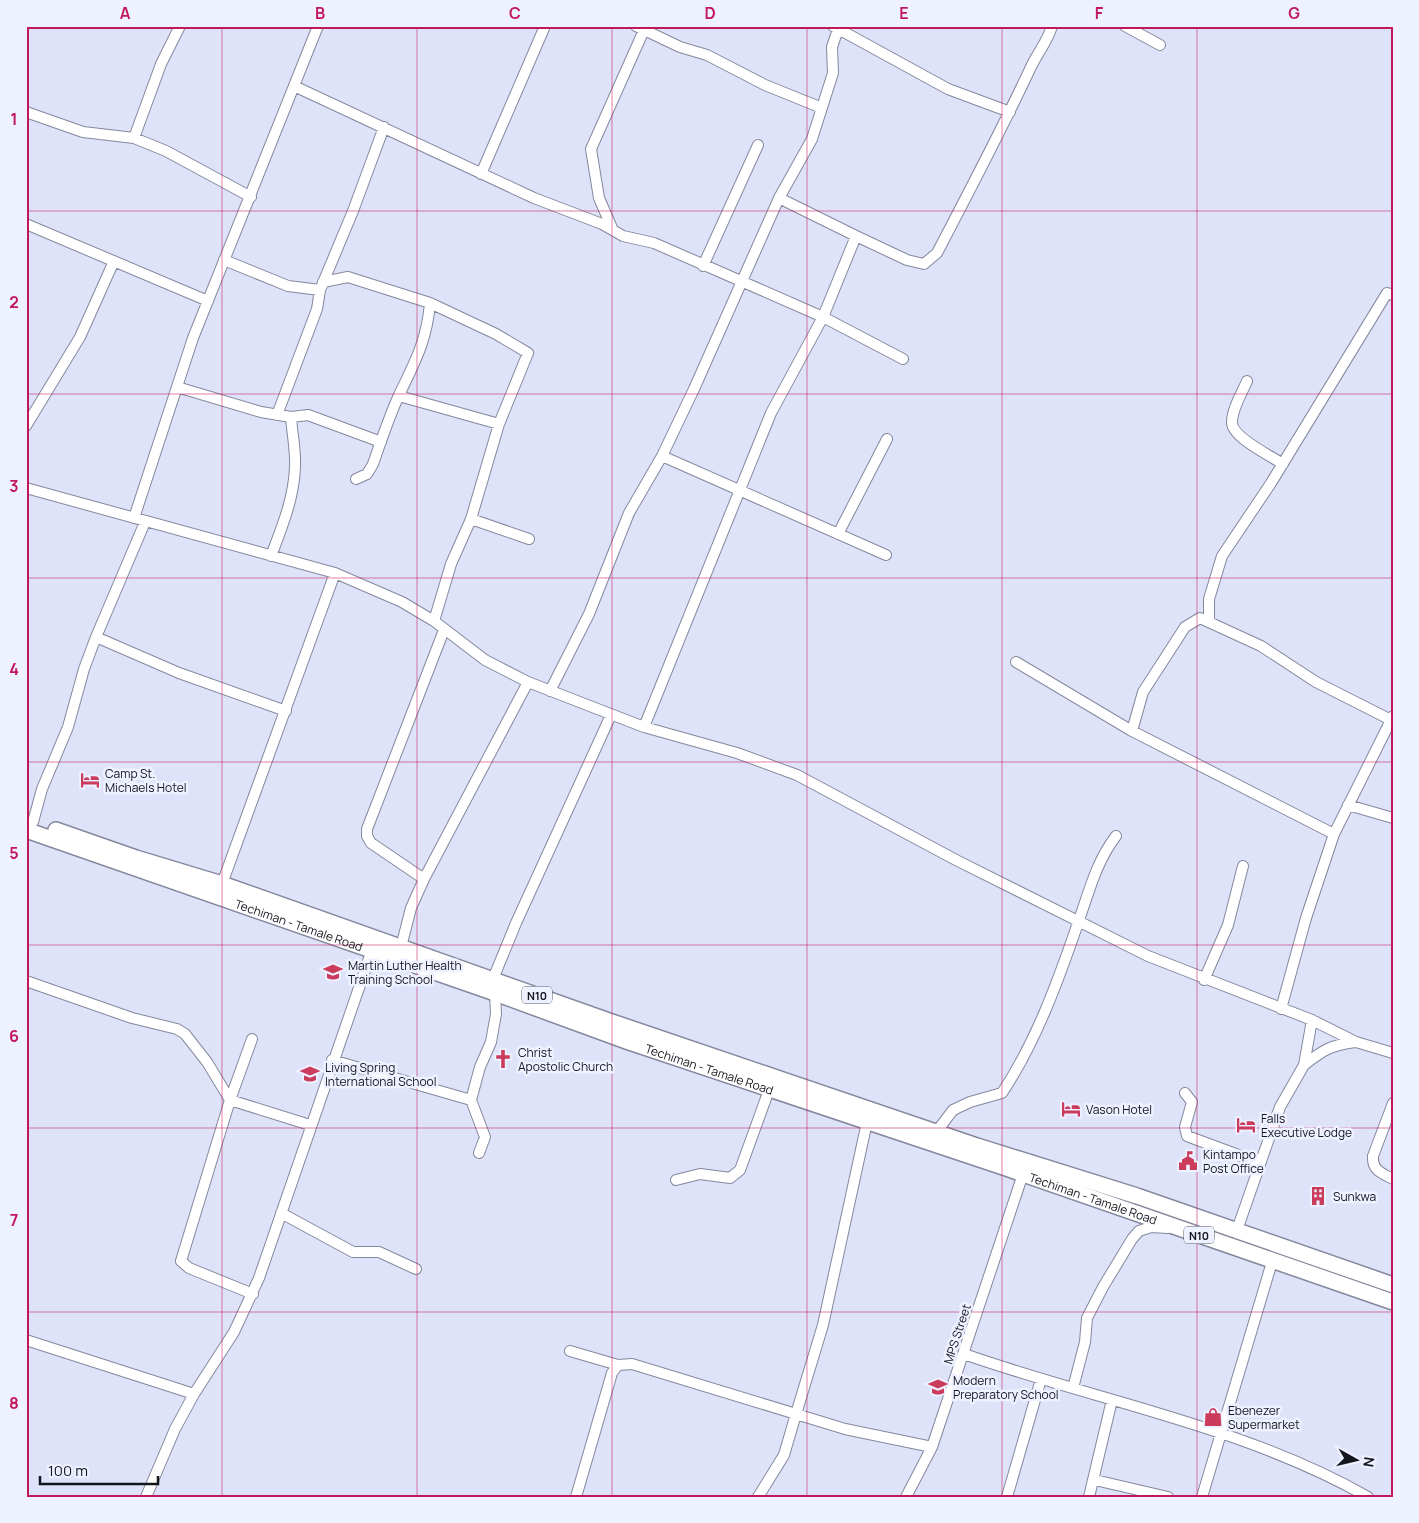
<svg xmlns="http://www.w3.org/2000/svg" width="1419" height="1523" font-family="Manrope,sans-serif">
	<rect width="100%" height="100%" fill="#dfe3fa"/>
	<g fill="none" stroke-linecap="round" stroke-linejoin="round">
		<g stroke="#84889d" stroke-width="12">
			<path id="minor" d="M636 26 680 47 707 55 765 85 822 108
				M833 26 948 89 1010 112
				M1125 26 1160 45
				M294 86 534 198 602 224 623 236 654 243 823 317 903 359
				M26 112 83 132 134 138 166 151 251 197
				M134 138 161 64 180 26
				M481 174 545 26
				M26 224 208 301
				M612 228 599 198 591 149 644 30
				M856 236 907 260 924 264 937 253C969 192 1001 131 1030 69 1037 53 1047 43 1052 26
				M224 260 288 286 320 290
				M703 266 758 145
				M323 282 348 277 430 303 496 334 528 353 499 424 471 519 451 564 434 621
				M1247 381C1242 393 1232 409 1232 422 1231 437 1271 456 1283 464
				M177 387 261 412 291 417 308 415 381 442
				M399 396 499 424
				M277 415 317 309 320 290 353 211 384 127
				M26 426 80 337 114 261
				M662 456 886 555
				M356 479 367 474 373 464C381 441 389 417 399 395 415 362 427 340 430 303
				M26 488 335 573 402 602 434 621 485 660 528 682 644 727 737 753 797 775 956 860 1148 956 1312 1020 1356 1042 1393 1053
				M134 518 193 338 318 26
				M471 519 529 539
				M838 534 887 439
				M271 556C282 527 294 498 295 467 296 451 292 433 291 417
				M1209 620V599L1222 556 1271 483 1387 293 1393 295
				M96 637 179 673 286 711
				M1016 662 1132 731 1334 834
				M550 691 589 614 629 513 662 456 694 389 779 198 812 139 833 73 832 47 839 26
				M644 727 771 413 823 317 856 236 779 198
				M1132 731 1143 692 1185 627 1200 618 1261 646 1316 682 1393 721
				M1348 805 1393 818
				M33 822 42 789 68 727 84 669 96 637 145 522
				M424 879 371 843 367 836V829L444 630
				M222 884 335 573
				M401 947 411 908 424 879 528 682
				M493 979 516 923 611 715
				M1204 980 1228 925 1243 866
				M26 981 132 1018 177 1029 185 1034 207 1062 230 1100 310 1125
				M1281 1009 1306 918 1334 834 1393 716
				M252 1039 230 1100 181 1261 189 1268 253 1294
				M332 1060 471 1100
				M1304 1065C1323 1050 1331 1045 1355 1042
				M1185 1093 1192 1102 1185 1127 1187 1136 1260 1163
				M1393 1103 1373 1156C1372 1170 1381 1173 1393 1179
				M867 1122 823 1325 796 1414 845 1429 932 1447
				M937 1131 953 1110 970 1102 1002 1093C1036 1042 1058 981 1078 923 1089 892 1096 862 1116 836
				M479 1153 485 1137 471 1100 480 1067 491 1042 496 1014 495 993
				M676 1180 700 1174 730 1178 740 1170 769 1090
				M281 1213 353 1252H379L416 1269
				M1237 1230 1280 1107 1304 1065 1312 1020
				M26 1340 194 1394 234 1332 259 1278 372 950
				M570 1351 618 1365
				M964 1354C1098 1401 1243 1426 1368 1497
				M1073 1388 1085 1342 1087 1318 1103 1287 1132 1239 1139 1231 1151 1227 1168 1228
				M1095 1480 1168 1497
				M146 1497 175 1429 194 1394
				M576 1497 612 1373 618 1365 632 1364 796 1414 784 1455 758 1497
				M906 1497 932 1447 1023 1174
				M1007 1497 1041 1379
				M1089 1497 1112 1400
				M1202 1497 1272 1262"/>
		</g>
		<g stroke="#84889d" stroke-width="18">
			<g id="highway">
				<path id="s1" d="M26 830 495 993 629 1042 1006 1168 1393 1302"/>
				<path d="M56 830 136 858 222 884 609 1021 977 1146 1137 1196 1393 1285"/>
			</g>
		</g>
		<use href="#minor" stroke="#fff" stroke-width="10"/>
		<use href="#highway" stroke="#fff" stroke-width="15"/>
	</g>
	<path fill="none" stroke="#c2185b" stroke-width="1" stroke-opacity="0.55" d="M222 26V1497M417 26V1497M612 26V1497M807 26V1497M1002 26V1497M1197 26V1497M26 211H1393M26 394H1393M26 578H1393M26 762H1393M26 945H1393M26 1128H1393M26 1312H1393"/>
	<defs>
		<g id="hotel-bare" transform="scale(1.5)"><path d="M-6-4.5h1.5V1H6V5H4.5V3h-9V5H-6ZM-4 0a1.8 1.8 0 1 1 3.6 0ZM.5 0V-2.5h3Q6-2.5 6 0Z" fill="#cb3b5c" stroke="#eef1ff" stroke-width="2.5" paint-order="stroke"/></g>
		<g id="school-bare" transform="scale(1.5)"><path d="M0-5L7-2L0 1L-7-2ZM-4 1L0 2.5L4 1V4Q0 6-4 4Z" fill="#cb3b5c" stroke="#eef1ff" stroke-width="2.5" paint-order="stroke"/></g>
		<g id="church-bare" transform="scale(1.5)"><path d="M-1.2-6h2.4v3.5h3.3v2.4h-3.3V6h-2.4V-.1h-3.3v-2.4h3.3Z" fill="#cb3b5c" stroke="#eef1ff" stroke-width="2.5" paint-order="stroke"/></g>
		<g id="civic-bare" transform="scale(1.5)"><path d="M-.6-6.5H3V-4.5H.6V-3L4-1V1h2V6H-6V1h2V-1L-.6-3ZM-1.2 2.5V6h2.4V2.5Z" fill="#cb3b5c" stroke="#eef1ff" stroke-width="2.5" paint-order="stroke"/></g>
		<g id="building-bare" transform="scale(1.5)"><path d="M-4-6H4V6H1V3H-1V6H-4ZM-2.5-4.3h1.7v1.8h-1.7ZM.8-4.3h1.7v1.8H.8ZM-2.5-1h1.7V.8h-1.7ZM.8-1h1.7V.8H.8Z" fill="#cb3b5c" stroke="#eef1ff" stroke-width="2.5" paint-order="stroke"/></g>
		<g id="shop-bare" transform="scale(1.5)"><path d="M-5-2.5h2.3a2.7 3.5 0 0 1 5.4 0H5L5.5 6h-11ZM-1.5-2.5h3a1.5 2.3 0 0 0-3 0Z" fill="#cb3b5c" stroke="#eef1ff" stroke-width="2.5" paint-order="stroke"/></g>
	</defs>
	<g fill-rule="evenodd">
		<use href="#hotel-bare" x="90" y="780"/>
		<use href="#school-bare" x="333" y="972"/>
		<use href="#church-bare" x="503" y="1059"/>
		<use href="#school-bare" x="310" y="1074"/>
		<use href="#hotel-bare" x="1071" y="1109"/>
		<use href="#hotel-bare" x="1246" y="1125"/>
		<use href="#civic-bare" x="1188" y="1161"/>
		<use href="#building-bare" x="1318" y="1196"/>
		<use href="#school-bare" x="938" y="1387"/>
		<use href="#shop-bare" x="1213" y="1417"/>
	</g>
	<g text-anchor="middle" dominant-baseline="central" stroke-width="5" stroke-linejoin="round" paint-order="stroke">
		<g fill="#eef1ff" stroke="#555761" stroke-width="1">
			<rect x="522" y="986.5" width="30" height="17" rx="4"/>
			<rect x="1184" y="1226.5" width="30" height="17" rx="4"/>
		</g>
		<g font-size="11" font-weight="bold" fill="#14151d">
			<text x="537" y="995">N10</text>
			<text x="1199" y="1235">N10</text>
		</g>
		<g font-size="12" fill="#14151d" stroke="#eef1ff" text-anchor="start">
			<text x="105" y="773">Camp St.<tspan x="105" dy="14">Michaels Hotel</tspan></text>
			<text x="348" y="965">Martin Luther Health<tspan x="348" dy="14">Training School</tspan></text>
			<text x="518" y="1052">Christ<tspan x="518" dy="14">Apostolic Church</tspan></text>
			<text x="325" y="1067">Living Spring<tspan x="325" dy="14">International School</tspan></text>
			<text x="1086" y="1109">Vason Hotel</text>
			<text x="1261" y="1118">Falls<tspan x="1261" dy="14">Executive Lodge</tspan></text>
			<text x="1203" y="1154">Kintampo<tspan x="1203" dy="14">Post Office</tspan></text>
			<text x="1333" y="1196">Sunkwa</text>
			<text x="953" y="1380">Modern<tspan x="953" dy="14">Preparatory School</tspan></text>
			<text x="1228" y="1410">Ebenezer<tspan x="1228" dy="14">Supermarket</tspan></text>
		</g>
		<g font-size="12" fill="#14151d" stroke="#eef1ff">
			<text stroke="none"><textPath href="#s1" startOffset="289">Techiman - Tamale Road</textPath></text>
			<text stroke="none"><textPath href="#s1" startOffset="724">Techiman - Tamale Road</textPath></text>
			<text stroke="none"><textPath href="#s1" startOffset="1129">Techiman - Tamale Road</textPath></text>
			<text transform="translate(957 1334) rotate(-72)">MPS Street</text>
		</g>
	</g>
	<rect width="1419" height="1523" fill="none" stroke="#eef1ff" stroke-width="55"/>
	<g transform="translate(1356 1460) rotate(98)" stroke="#eef1ff" stroke-width="4" paint-order="stroke">
	<path d="M0-4L9 19L0 12L-9 19Z" fill="#14151d"/>
	<text y="-8" font-size="14" font-weight="bold" text-anchor="middle" fill="#14151d">N</text>
	</g>
	<path d="M40 1476v8h118v-8" fill="none" stroke="#14151d" stroke-width="2.5"/>
	<text x="48" y="1476" font-size="15" fill="#14151d" stroke="#eef1ff" stroke-width="4" paint-order="stroke">100 m</text>
	<rect x="28" y="28" width="1364" height="1468" fill="none" stroke="#c2185b" stroke-width="2"/>
	<g font-size="16" text-anchor="middle" font-weight="bold" fill="#c2185b">
		<text x="125" y="19">A</text>
		<text x="320" y="19">B</text>
		<text x="515" y="19">C</text>
		<text x="710" y="19">D</text>
		<text x="904" y="19">E</text>
		<text x="1099" y="19">F</text>
		<text x="1294" y="19">G</text>
		<text x="14" y="125">1</text>
		<text x="14" y="308">2</text>
		<text x="14" y="492">3</text>
		<text x="14" y="675">4</text>
		<text x="14" y="859">5</text>
		<text x="14" y="1042">6</text>
		<text x="14" y="1226">7</text>
		<text x="14" y="1409">8</text>
	</g>
</svg>
